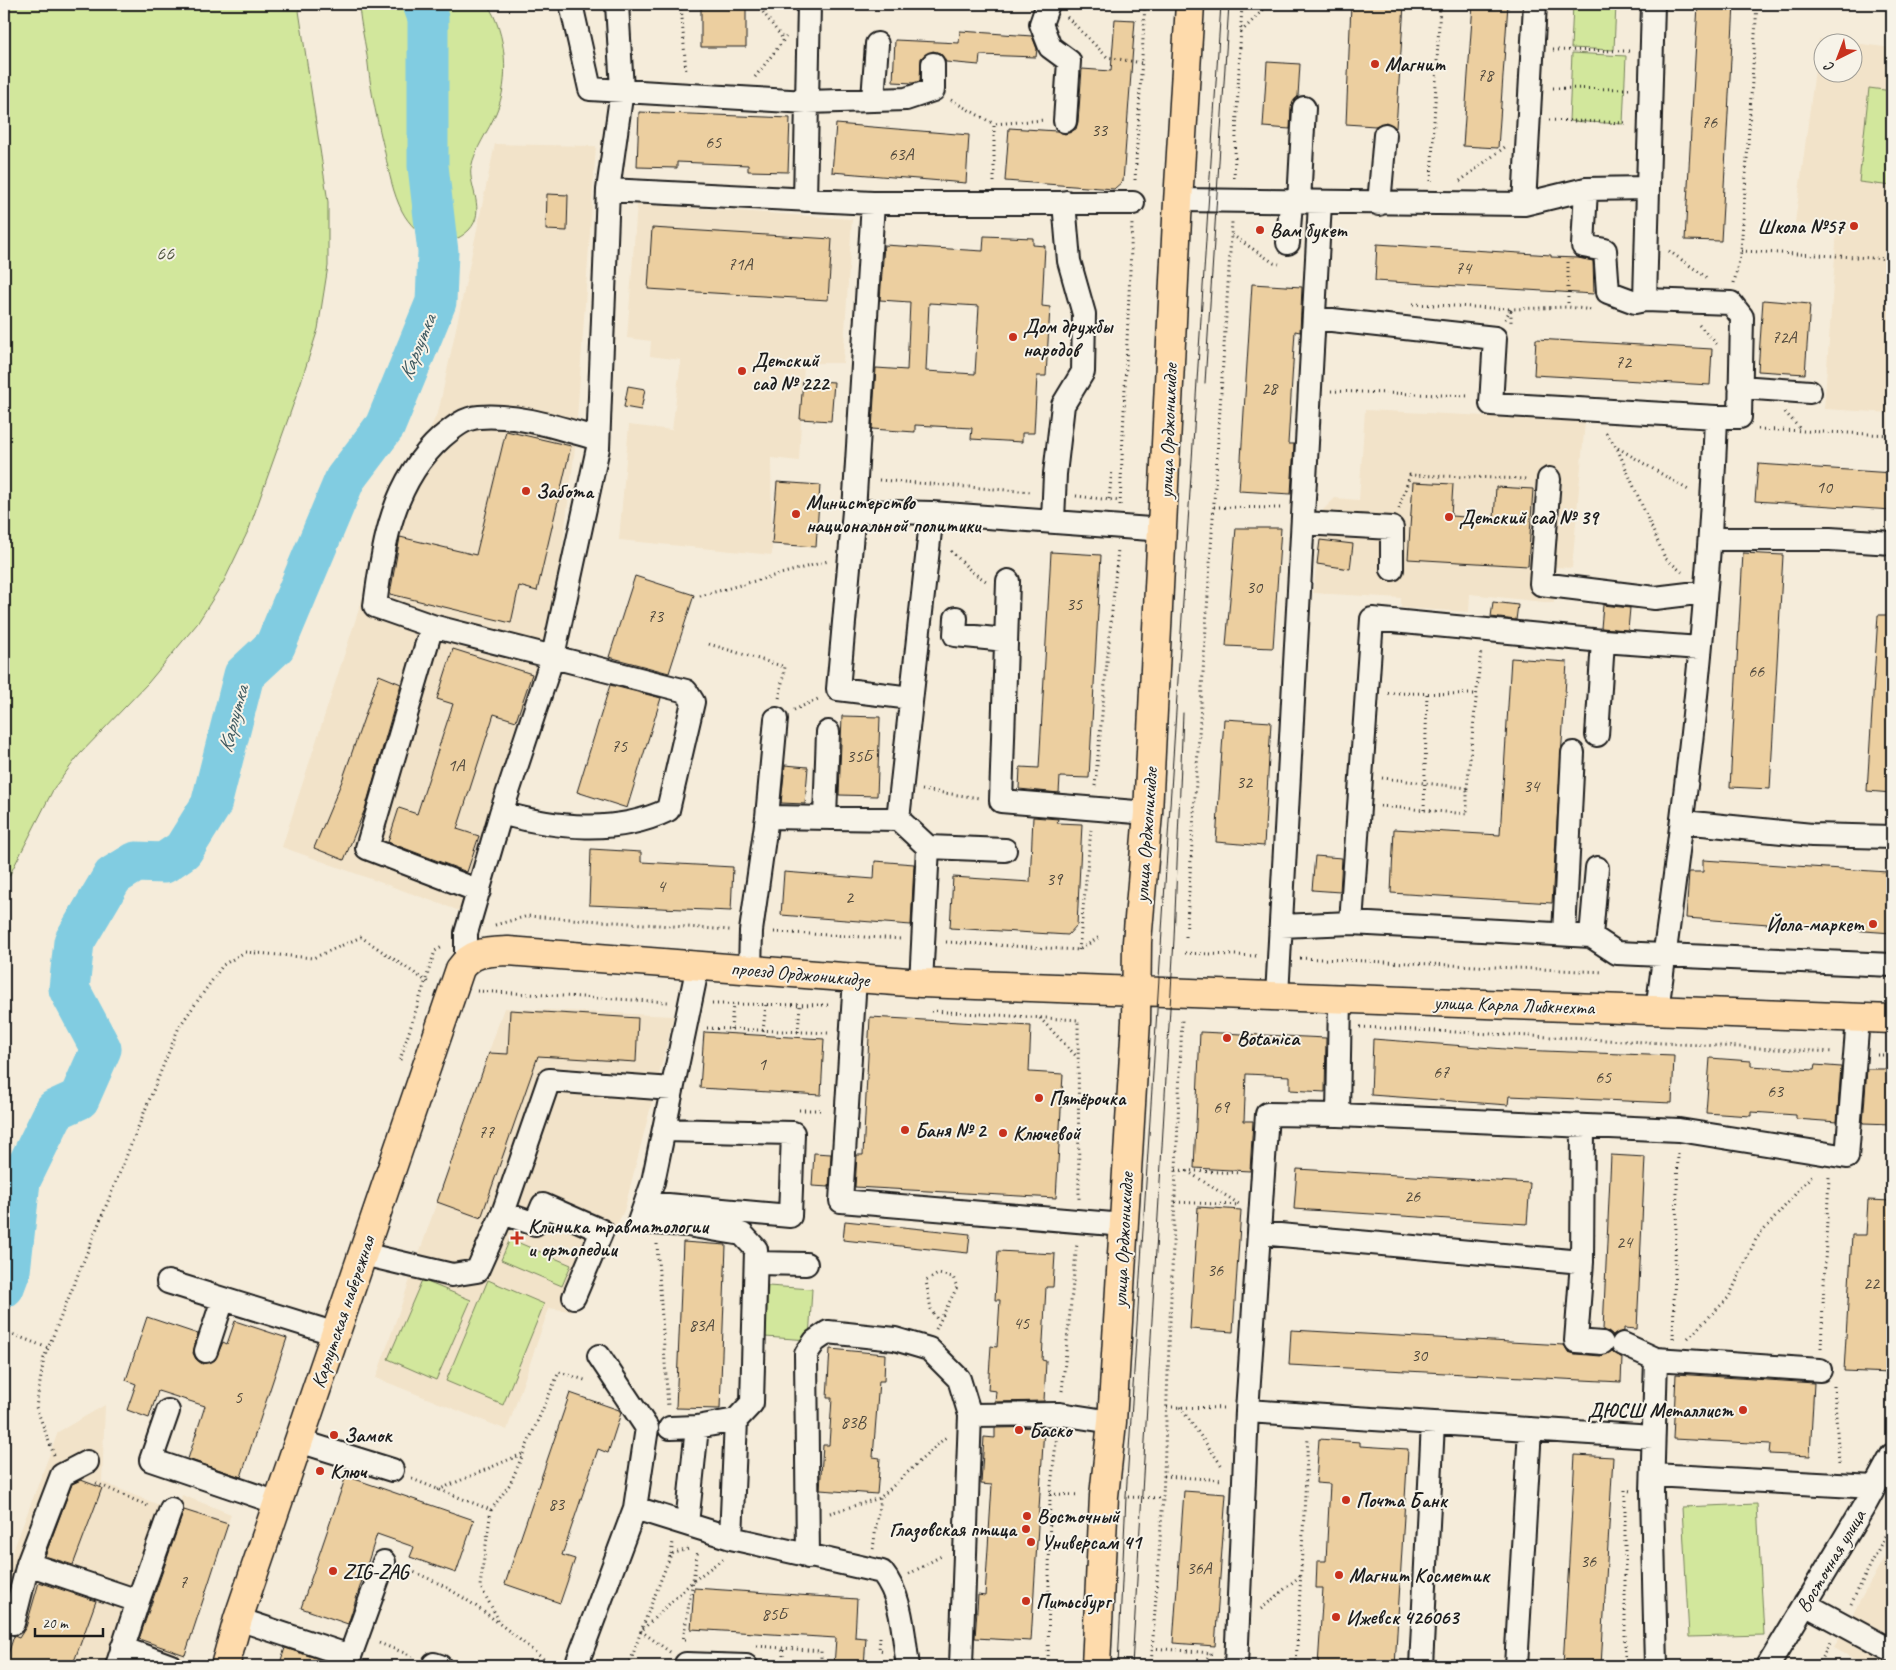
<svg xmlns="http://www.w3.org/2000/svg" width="1896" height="1670" font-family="Caveat,sans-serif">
	<rect width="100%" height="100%" fill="#f5ecda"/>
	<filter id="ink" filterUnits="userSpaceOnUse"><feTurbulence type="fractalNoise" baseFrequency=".02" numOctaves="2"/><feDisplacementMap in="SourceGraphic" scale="10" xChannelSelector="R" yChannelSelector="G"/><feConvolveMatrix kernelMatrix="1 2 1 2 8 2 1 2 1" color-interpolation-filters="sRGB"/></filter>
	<g filter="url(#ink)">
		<path fill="#f2e3c9" d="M1819 39 1849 42H1824V72H1854V43L1892 48V413L1824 409 1837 229 1795 223Z
			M495 144 596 146 575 448 555 606 460 911 282 847 383 535 439 409Z
			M637 204 852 219 843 363H804L799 461 771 458 772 555 619 540 629 425 672 430 681 360 650 356 651 341 627 338Z
			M1365 410 1585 421 1572 568 1556 567 1554 603 1470 594 1469 612 1401 608V598L1313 593 1323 510 1335 498 1359 500Z
			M504 1008 674 1016 624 1211 570 1311 549 1308 507 1430 376 1378Z
			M105 1405 102 1482 164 1507 180 1504 182 1495 231 1514 180 1666H4L14 1636 4 1601V1575L58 1432Z
			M1892 1543V1666H1867L1834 1648Z"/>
		<path fill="#d2e79c" stroke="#77825c" d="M4 4H298L328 202V266L318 329 298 391 249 529 224 581 197 624 148 683 79 755 54 788 4 886Z
			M359 4H487C507 33 510 81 496 113 488 132 475 148 471 168 468 185 487 211 469 230 446 253 416 238 402 211 393 193 389 173 385 153 378 123 371 94 368 64 366 44 360 24 359 4Z
			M1573 4H1616L1614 50 1571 48Z
			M1572 53 1626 56 1623 124 1569 121Z
			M1869 88 1892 91V186L1859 182Z
			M510 1239 571 1265 562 1286 501 1260Z
			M422 1280 471 1300 436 1380 388 1359Z
			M488 1280 544 1304 503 1405 446 1381Z
			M768 1286 812 1289 809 1340 765 1337Z
			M1757 1504 1764 1635 1689 1637 1682 1507Z"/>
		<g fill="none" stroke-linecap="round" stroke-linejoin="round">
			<path stroke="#81cce1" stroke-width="41" d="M4 1287 10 1271 20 1181 55 1110 79 1099 101 1049 69 989 74 942 113 876 136 862 164 863 183 850 211 805 244 675 275 646 345 479 385 426 436 302 438 252 428 166V18L423 4"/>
		</g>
		<path fill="#eccfa0" stroke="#1c1c1c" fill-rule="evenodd" d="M701 4H746V47H701Z
			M1351 4H1404L1396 128 1386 122 1375 126 1346 124Z
			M1473 4H1508L1498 148 1463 146Z
			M1698 4H1734L1721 241 1685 240Z
			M1115 19 1135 20 1123 181 1114 189 1005 181 1009 128 1057 131 1065 134 1076 129 1078 122 1082 69 1111 71Z
			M960 31 1032 36 1037 49 1036 57 980 55 979 65 946 62 940 53 933 51 921 58 920 81 913 83 893 82 895 40 959 43Z
			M1267 62 1300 64 1298 96 1291 107 1290 129 1263 127Z
			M639 112 790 118 788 172 748 171V165L677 162V168L637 167Z
			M836 124 969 135 966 183 832 172Z
			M547 194 568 195 567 231 546 230Z
			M652 228 832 239 828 300 648 289Z
			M984 236 1033 238V245L1045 246 1042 306 1050 307 1046 376H1037L1034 433H1022V442L971 439 972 428 915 425V432L872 429 876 368 907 370 910 302 880 300 884 245 983 251ZM929 303 979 306 975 374 926 371Z
			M1377 244 1551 255V257L1578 258 1593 261 1594 294 1375 281Z
			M1252 284 1302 287 1300 332 1295 331 1288 444H1294L1291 494 1239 491Z
			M1763 300 1810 304 1805 374 1758 371Z
			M1536 339 1712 349 1710 385 1534 375Z
			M803 380 834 382 831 421 800 419Z
			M628 386 645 389 641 410 624 407Z
			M506 431 571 446 537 591 519 586 511 623 390 594 400 537 476 555Z
			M1758 464 1892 473V510L1755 501Z
			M777 482 820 485 816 547 772 544Z
			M1413 482 1453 484 1451 516 1494 519 1496 487 1533 489 1528 566 1408 559Z
			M1236 528H1281L1273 648 1226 646Z
			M1320 540 1353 544 1350 569 1317 564Z
			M1051 552 1101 555 1089 778 1060 777 1059 793 1019 789 1020 767 1039 768Z
			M1743 553 1783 555 1770 789 1730 787Z
			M635 576 694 595 669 673 609 657Z
			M1493 602 1518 605 1516 620 1491 617Z
			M1603 605 1630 608 1628 630 1601 628Z
			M1878 615H1892V793L1867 791Z
			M453 649 532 674 516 721 494 714 457 829 479 836 467 872 388 842 399 808 417 814 453 704 437 699Z
			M1511 658 1567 662 1552 903 1391 893 1394 829 1500 835Z
			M379 675 401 684 365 809 344 860 314 848 342 781Z
			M610 685 661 698 627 808 577 792Z
			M842 716 880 717 877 796 839 795Z
			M1224 719 1271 722 1264 846 1216 842Z
			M785 765 808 767 805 804 781 803Z
			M1033 817 1058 819 1057 823 1082 824 1077 925 1068 935 950 928 953 877 1030 882Z
			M591 849 641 852V862L733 867 731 911 589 905Z
			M1315 856 1342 858 1340 892 1312 890Z
			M1703 860 1887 872 1886 886H1892V933L1686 918 1689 872H1703Z
			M875 861 914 864 911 925 781 915 784 872 874 879Z
			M510 1010 638 1018 636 1062 538 1056 481 1218 437 1202 489 1053 508 1054Z
			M870 1017 1031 1026 1029 1072 1063 1074 1056 1198 855 1187 857 1155H863Z
			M704 1032 824 1039 821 1095 700 1088Z
			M1200 1032 1326 1038 1325 1092 1290 1090V1076L1246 1074 1244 1121H1253L1250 1171 1194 1168Z
			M1373 1039 1518 1050 1674 1056 1672 1103 1509 1096 1508 1105 1371 1095Z
			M1710 1058 1751 1061V1066L1814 1070 1815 1065 1841 1067 1837 1122 1796 1119V1115L1751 1112V1116L1706 1113Z
			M1867 1069H1892V1124L1863 1123Z
			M814 1153 831 1154 829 1187 812 1186Z
			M1611 1155 1645 1157 1637 1329 1624 1328V1331L1613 1336 1603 1330Z
			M1297 1169 1530 1183 1527 1224 1294 1209Z
			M1868 1200 1892 1201V1332L1890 1373 1844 1371 1852 1235H1866Z
			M1198 1207 1241 1210 1233 1332 1190 1329Z
			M845 1221 970 1234 968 1253 843 1240Z
			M683 1242 726 1245 720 1409 676 1408Z
			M998 1251 1055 1254 1053 1287H1046L1042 1360 1046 1361 1044 1401 995 1402 996 1391 988 1390 991 1346 997 1347 1000 1300H995Z
			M147 1317 198 1334 193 1353 196 1359 202 1364 215 1360 223 1342 227 1344 235 1321 287 1338 241 1477 188 1459 205 1406 158 1391 149 1418 127 1410 136 1384 126 1380Z
			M1291 1330 1564 1345 1568 1352 1575 1354 1601 1356 1612 1351 1622 1358 1621 1382 1289 1365Z
			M830 1349 885 1354 884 1381H879L873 1457 880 1458 877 1494 820 1490 823 1445H829L832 1398H827Z
			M1676 1374 1814 1383 1810 1456 1769 1454 1770 1444 1673 1439Z
			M570 1393 619 1410 621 1413 608 1453 598 1449 562 1555 575 1559 560 1603 505 1584Z
			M1044 1427 1031 1641 975 1638 978 1595 985 1596 992 1485 981 1484 984 1437 995 1438V1428Z
			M1319 1439 1360 1442V1446L1408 1449 1395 1666H1318L1323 1588H1316L1317 1561H1326L1330 1484 1316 1483Z
			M1575 1455 1613 1457 1601 1666H1563Z
			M346 1476 474 1520 456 1573 410 1557 414 1547 377 1534 348 1624 301 1608Z
			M81 1480 102 1488 73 1565 45 1556 72 1484Z
			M1184 1491 1226 1494 1215 1646 1173 1643Z
			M184 1510 228 1524 185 1655 139 1639Z
			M39 1582 96 1601 76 1656 72 1666H4L14 1636 19 1638 26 1627Z
			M694 1588 857 1599 855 1637 866 1638 864 1666H834L836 1638 691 1629Z
			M285 1648 337 1665V1666H279Z"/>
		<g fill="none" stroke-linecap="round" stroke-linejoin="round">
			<g stroke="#1c1c1c" stroke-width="26">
				<path id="minor" d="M571 4 590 89 807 102 906 99 933 90V64
					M1048 4 1041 24 1050 47 1069 61 1065 121
					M1653 4 1645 300 1731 303 1742 317 1740 417H1716
					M873 99 877 44
					M1586 189 1583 246 1605 250 1608 292 1635 302 1645 300
					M608 190 873 203H1133
					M805 200 809 4
					M1179 200 1524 204 1586 189 1647 188
					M1299 202 1304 108
					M873 203 854 511 838 689 911 698
					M1379 204 1385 135
					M1524 204 1535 4
					M1288 243 1291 202
					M1314 318 1495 338 1491 404 1716 417C1709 616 1684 814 1657 1010
					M1740 387 1810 392
					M1549 479 1541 584 1655 598 1705 592
					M854 511 932 513 1164 530
					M1053 520 1055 474 1063 405 1083 372 1084 314 1069 261 1065 214 1066 202
					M1303 523 1392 528V569
					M1710 539H1830L1892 543
					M1008 581 1001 801 1148 813
					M956 618 955 635 1006 640
					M432 626 375 606C383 543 393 481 442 437 453 428 464 418 479 417 520 414 559 428 598 439
					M1603 641 1700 648
					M767 817 898 819 928 847 921 983
					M825 818 828 732
					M898 819 932 513
					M1683 822 1812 835 1892 837
					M928 847 1005 850
					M479 891 367 848 432 626 686 691 693 702 668 810C616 835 556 828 501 813
					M1351 923 1372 619 1603 641 1597 735
					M1281 926 1351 923 1591 936 1617 953 1892 965
					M1564 934 1573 753
					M1591 936 1597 868
					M466 959V933L501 813 553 656 598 448 608 190 622 90 617 4
					M698 965 653 1182 639 1222 687 1225 742 1234 756 1249 752 1403 736 1420 731 1538
					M750 970 751 931 767 817 776 719
					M855 978 841 1201 1124 1225
					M1277 996 1320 203
					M1338 1115 1340 998
					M646 1203 790 1216 793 1133 664 1130
					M503 1213 549 1080 672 1089
					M1259 1233 1582 1262 1583 1127
					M363 1254 452 1275 477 1271 503 1213 535 1224 543 1205 602 1231 574 1297
					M1582 1262 1576 1341 1602 1343
					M756 1263 806 1264
					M168 1282 336 1334
					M1623 1344 1656 1359 1652 1492 1656 1666
					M206 1351 223 1299
					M599 1356 647 1428 635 1508
					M1656 1359 1820 1370
					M168 1411 151 1460 278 1503
					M1247 1411 1653 1437
					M670 1428 697 1427 736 1420
					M299 1441 392 1470
					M87 1462 62 1475 28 1564 138 1601
					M1653 1475 1874 1487
					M687 1524 697 1427
					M808 1557 806 1354 815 1341 828 1332 895 1339 929 1349 959 1379 970 1415
					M1805 1604 1892 1651
					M238 1619 350 1656 384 1562
					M13 1623 28 1564
					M122 1648 171 1666
					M434 1664 440 1666
					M961 1665 970 1415 1060 1414 1112 1422
					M117 1666 138 1601 171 1509
					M576 1666 635 1508 731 1538 882 1572C903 1598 903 1634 908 1666
					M686 1666V1664L746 1666
					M1236 1666 1247 1411 1267 1114 1338 1115 1679 1130 1847 1157 1858 1018
					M1421 1666 1433 1423
					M1516 1666 1530 1429
					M1768 1666 1866 1503 1892 1455"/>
			</g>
			<g stroke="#1c1c1c" stroke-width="31">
				<path id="major" d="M225 1666 238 1619 460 969C472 951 488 952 508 951L921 983 1892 1019
					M1096 1666 1104 1496 1112 1422 1136 1021 1137 942 1148 813 1177 219 1190 4"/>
			</g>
			<path stroke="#1c1c1c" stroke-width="3" stroke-dasharray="1 4" stroke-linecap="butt" d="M681 4 686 73
				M757 4 783 39
				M831 7 848 4
				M1067 17 1107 57 1142 63
				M1241 32 1269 4
				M1553 50 1629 51
				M755 77 786 37
				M1553 88 1630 89
				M951 100 994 124
				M1549 120 1628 123
				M1234 178 1242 4
				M1135 180 1145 4
				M1431 181 1440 4
				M1460 181 1505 147
				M994 182V124L1044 120
				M1232 235 1274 263 1279 264
				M1669 251 1709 279
				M1741 251 1892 259
				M1568 262V307
				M1734 283 1741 251 1757 4
				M1413 304 1511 309V323
				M1505 319 1511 309 1568 307 1593 310
				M1699 325 1719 346
				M1331 391 1470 396
				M1785 412 1801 430
				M1758 429 1892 435
				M1606 433 1617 448 1665 558 1682 572
				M1618 448 1690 491
				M879 480 1032 492
				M1076 496 1120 501
				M1109 499 1112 470
				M1120 505 1132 224
				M1214 507 1281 508
				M1399 509 1410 475 1528 479
				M951 551 972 572 986 581
				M700 596 828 561
				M709 644 785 667 779 699
				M1388 693 1477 694
				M794 710 818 699
				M1382 778 1467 788 1481 650
				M1095 786 1118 549
				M922 790 980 798
				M1380 806 1467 814V788
				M1424 810 1427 693
				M495 925 528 916 730 930
				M774 932 902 939
				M1186 937 1232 222
				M946 942 1079 950 1101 936
				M1079 950 1091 830
				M1185 953 1257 956
				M1300 958 1604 972
				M477 991 668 1002
				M712 1004 830 1005
				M931 1011 1078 1020 1079 1200
				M1040 1018 1077 1057
				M1360 1027 1833 1052
				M707 1028 829 1033
				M731 1029 733 1004
				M763 1031 766 1004
				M798 1032 800 1005
				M1877 1055H1892
				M400 1060 435 951 444 946
				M799 1110H824
				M1176 1170 1240 1173
				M1187 1171 1239 1204
				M1175 1202 1239 1205
				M657 1244 668 1407
				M936 1329 957 1287 953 1277 938 1274 926 1281 931 1309 938 1321
				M4 1331 48 1348
				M1688 1338 1729 1297 1756 1239 1813 1174
				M1673 1339 1678 1153
				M1821 1348 1829 1177
				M1834 1386 1839 1462
				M1062 1391 1077 1243
				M1167 1407 1226 1408
				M1180 1407 1222 1466
				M54 1455 36 1407 44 1358 179 1027 223 965 245 952 313 958 361 937 429 983
				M1164 1476 1223 1480
				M412 1479 491 1510 480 1586 501 1624
				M96 1483 148 1506
				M438 1490 522 1454
				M1050 1494 1080 1495
				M1128 1497 1163 1498
				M491 1510 510 1484 559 1372 588 1381
				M830 1513 880 1498 947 1436
				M873 1549 880 1498
				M671 1554 673 1542
				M405 1569C461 1588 506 1629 552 1666
				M909 1574 943 1555
				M1851 1604 1892 1522
				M1261 1609 1300 1576
				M880 1637 879 1650 885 1651
				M686 1640H683L698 1550
				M379 1643 415 1657
				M757 1646 821 1651V1666
				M1152 1648 1212 1653
				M670 1652 641 1631 671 1554 689 1549
				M532 1666 546 1661
				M629 1666 641 1631 692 1582 724 1558
				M783 1666V1648
				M1048 1666 1050 1494 1057 1435
				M1151 1666 1163 1498 1182 1019 1184 1020
				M1201 1666 1213 1651
				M1296 1666 1308 1437
				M1625 1666V1490L1631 1491
				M1817 1666 1830 1643"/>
			<use href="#minor" stroke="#f7f3e8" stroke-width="22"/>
			<use href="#major" stroke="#fedbac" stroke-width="28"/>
			<path stroke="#1c1c1c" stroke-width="1" d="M1205 383 1229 4
				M1118 1666 1126 1497 1221 4
				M1132 1666 1174 939 1183 713"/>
		</g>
	</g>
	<g fill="#c8321e" stroke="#f7f3e8" stroke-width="2">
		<circle cx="1375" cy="64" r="5"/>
		<circle cx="1854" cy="226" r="5"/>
		<circle cx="1260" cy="230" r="5"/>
		<circle cx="1013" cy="337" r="5"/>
		<circle cx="742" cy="371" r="5"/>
		<circle cx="526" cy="491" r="5"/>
		<circle cx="796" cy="514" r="5"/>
		<circle cx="1449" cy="517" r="5"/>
		<circle cx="1873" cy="924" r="5"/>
		<circle cx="1227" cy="1038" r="5"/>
		<circle cx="1039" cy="1098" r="5"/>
		<circle cx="905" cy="1130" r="5"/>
		<circle cx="1003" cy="1133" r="5"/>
		<path d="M514.5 1230.5h5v5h5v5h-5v5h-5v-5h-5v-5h5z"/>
		<circle cx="1743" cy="1410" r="5"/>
		<circle cx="1019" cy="1430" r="5"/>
		<circle cx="334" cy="1435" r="5"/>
		<circle cx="320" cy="1471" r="5"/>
		<circle cx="1346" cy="1500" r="5"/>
		<circle cx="1027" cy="1516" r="5"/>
		<circle cx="1026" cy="1529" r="5"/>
		<circle cx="1031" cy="1542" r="5"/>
		<circle cx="333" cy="1571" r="5"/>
		<circle cx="1339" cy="1575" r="5"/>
		<circle cx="1026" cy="1601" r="5"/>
		<circle cx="1336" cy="1617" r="5"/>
	</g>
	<g text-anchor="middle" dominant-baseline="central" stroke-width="4" stroke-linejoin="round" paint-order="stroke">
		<g font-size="18" fill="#50493d">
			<text x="1485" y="75">78</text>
			<text x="1709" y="122">76</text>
			<text x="1099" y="130">33</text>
			<text x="713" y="142">65</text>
			<text x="901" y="154">63А</text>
			<text x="740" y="264">71А</text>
			<text x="1463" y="268">74</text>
			<text x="1784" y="337">72А</text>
			<text x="1623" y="362">72</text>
			<text x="1269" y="388">28</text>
			<text x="1824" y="487">10</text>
			<text x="1254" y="587">30</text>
			<text x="1074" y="604">35</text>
			<text x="655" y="616">73</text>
			<text x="1756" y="671">66</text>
			<text x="619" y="746">75</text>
			<text x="859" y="756">35Б</text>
			<text x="456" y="765">1А</text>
			<text x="1244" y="782">32</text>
			<text x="1531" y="786">34</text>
			<text x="1054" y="879">39</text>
			<text x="661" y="886">4</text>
			<text x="849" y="897">2</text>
			<text x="762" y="1064">1</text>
			<text x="1441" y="1072">67</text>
			<text x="1603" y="1077">65</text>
			<text x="1775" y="1091">63</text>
			<text x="1221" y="1107">69</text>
			<text x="486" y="1132">77</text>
			<text x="1412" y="1196">26</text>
			<text x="1624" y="1242">24</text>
			<text x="1215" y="1270">36</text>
			<text x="1871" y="1283">22</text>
			<text x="1021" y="1323">45</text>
			<text x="701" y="1325">83А</text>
			<text x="1419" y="1355">30</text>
			<text x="238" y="1397">5</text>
			<text x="853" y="1422">83В</text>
			<text x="556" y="1504">83</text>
			<text x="1588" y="1561">36</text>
			<text x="1199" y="1568">36А</text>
			<text x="183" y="1582">7</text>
			<text x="774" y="1614">85Б</text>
		</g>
		<g font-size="20" font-weight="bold" fill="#1c1c1c" stroke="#f7f3e8" text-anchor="start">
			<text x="1385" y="64">Магнит</text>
			<text x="1844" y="226" text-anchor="end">Школа №57</text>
			<text x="1270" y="230">Вам букет</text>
			<text x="1023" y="326">Дом дружбы<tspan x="1023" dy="23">народов</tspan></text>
			<text x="752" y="360">Детский<tspan x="752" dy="23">сад № 222</tspan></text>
			<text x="536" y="491">Забота</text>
			<text x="806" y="502">Министерство<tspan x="806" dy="23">национальной политики</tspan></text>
			<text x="1459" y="517">Детский сад № 39</text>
			<text x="1863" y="924" text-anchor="end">Йола-маркет</text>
			<text x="1237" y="1038">Botanica</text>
			<text x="1049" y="1098">Пятёрочка</text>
			<text x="915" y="1130">Баня № 2</text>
			<text x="1013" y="1133">Ключевой</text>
			<text x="528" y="1226">Клиника травматологии<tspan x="528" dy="23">и ортопедии</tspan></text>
			<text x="1733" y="1410" text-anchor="end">ДЮСШ Металлист</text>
			<text x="1029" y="1430">Баско</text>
			<text x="344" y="1435">Замок</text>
			<text x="330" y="1471">Ключ</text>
			<text x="1356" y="1500">Почта Банк</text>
			<text x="1037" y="1516">Восточный</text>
			<text x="1016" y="1529" text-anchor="end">Глазовская птица</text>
			<text x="1041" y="1542">Универсам 41</text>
			<text x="343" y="1571">ZIG-ZAG</text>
			<text x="1349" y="1575">Магнит Косметик</text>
			<text x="1036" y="1601">Питьсбург</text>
			<text x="1346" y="1617">Ижевск 426063</text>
		</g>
		<g font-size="20" fill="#535942" stroke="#f7f3e8">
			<text x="165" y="253">66</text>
		</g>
		<g font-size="20" fill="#1c1c1c" stroke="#f7f3e8">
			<text transform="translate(1168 431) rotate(-88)">улица Орджоникидзе</text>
			<text transform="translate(1146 835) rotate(-86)">улица Орджоникидзе</text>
			<text transform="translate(800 974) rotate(5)">проезд Орджоникидзе</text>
			<text transform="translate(1514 1005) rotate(2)">улица Карла Либкнехта</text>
			<text transform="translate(1123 1240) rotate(-87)">улица Орджоникидзе</text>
			<text transform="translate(343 1312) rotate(-71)">Карлутская набережная</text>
			<text transform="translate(1831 1561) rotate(-59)">Восточная улица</text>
		</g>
		<g font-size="21" font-style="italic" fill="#3f5a61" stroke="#f7f3e8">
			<text transform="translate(417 347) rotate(-68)">Карлутка</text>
			<text transform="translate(233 719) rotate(-75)">Карлутка</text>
		</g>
	</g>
	<rect width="1896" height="1670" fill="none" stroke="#f7f3e8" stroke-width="20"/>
	<rect x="10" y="10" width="1876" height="1650" fill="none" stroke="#1c1c1c" stroke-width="2" filter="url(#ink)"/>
	<g transform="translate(1838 58) rotate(222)"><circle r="24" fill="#f7f3e8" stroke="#9f9d96"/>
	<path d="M0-4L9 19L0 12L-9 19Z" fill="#c8321e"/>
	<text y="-8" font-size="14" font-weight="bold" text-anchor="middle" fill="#1c1c1c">С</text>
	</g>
	<path d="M35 1628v8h68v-8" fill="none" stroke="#1c1c1c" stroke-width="2.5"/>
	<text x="42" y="1628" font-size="15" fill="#1c1c1c" stroke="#f7f3e8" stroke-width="4" paint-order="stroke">20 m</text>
</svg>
